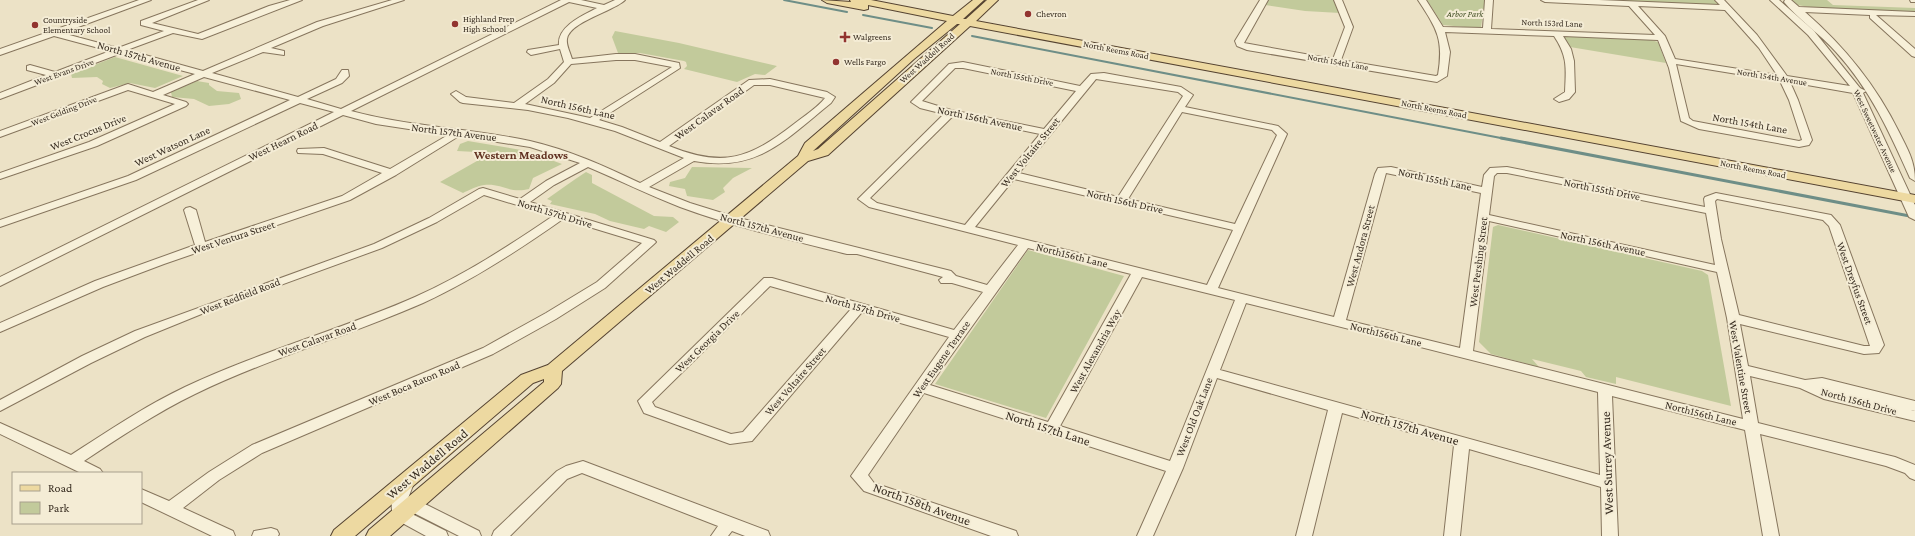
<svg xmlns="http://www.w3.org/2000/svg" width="1915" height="536" font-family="'Crimson Pro',serif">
	<rect width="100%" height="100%" fill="#ece2c6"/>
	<path fill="#c2ca9b" d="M1267 0H1334L1340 13 1305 11 1265 5Z
		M1427 0H1485L1481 27 1476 28 1443 25Z
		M1594 0H1714L1719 4 1715 5Z
		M1791 0H1827L1833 5 1915 8V12L1815 8 1797 5Z
		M615 31 679 43 777 66 765 75 755 74 737 82 684 69 687 66 686 62 684 61 640 53H618L612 37Z
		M1566 36 1651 40 1658 42 1666 63 1570 47 1563 37Z
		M115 57 183 76 155 88 130 83 110 88 102 84 103 81 97 77 72 78 71 74Z
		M197 81 209 83V85L217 91 239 93 241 99 229 104 209 106 194 99 172 97 171 92Z
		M468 141 527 151 562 164 533 178 529 189C510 194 502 183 484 185 477 186 469 190 463 193L440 182 484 157 476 152 457 151 460 144Z
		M692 167 752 168 733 178 723 188 725 192 713 200 687 196 685 189 669 186 670 182 685 178Z
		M586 172 592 175V183L654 216 673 217 679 222 666 232 649 226 644 229 610 221 595 214 550 204 552 201 547 199C560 190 572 181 586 172Z
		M1498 225 1702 271 1708 275 1731 406 1616 377V384L1586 377 1581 371 1532 359 1539 367 1491 354 1479 342 1493 227Z
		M1028 250 1124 276 1046 418 935 384Z"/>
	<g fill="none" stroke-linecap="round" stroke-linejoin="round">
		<path stroke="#6e8e87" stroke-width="2" d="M784 0 847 12
			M863 15 932 28
			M972 36 1506 139"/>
		<path stroke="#6e8e87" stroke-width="3" d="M1501 138 1915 217"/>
		<g stroke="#86755d" stroke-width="2">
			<path id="minor" d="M139 0H151L62 33 118 48 164 31 141 25V21L198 0H209L152 23 198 34 269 6 290 0H302L202 39 173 33 127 50 203 71 317 22 392 0H404L323 26 271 48 284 51V55L263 52 212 73 298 97 336 79 342 70H348L349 76 342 83 307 99 341 109 561 0H581L604 5 615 0H625C614 11 569 22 567 39 566 45 570 52 572 59L616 54H635L679 63 680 68 599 120 622 127 660 142 749 80 770 79 827 92 835 97 831 103C786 139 758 173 694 161L649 187 690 203 735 217 951 271 956 276 987 285 1018 245 869 207 858 199 944 114 920 108 911 102 949 64 963 62 1080 86 1091 74 1104 73 1181 87 1193 95 1185 107 1278 126 1287 134 1218 288 1334 317 1375 174 1378 168 1391 167 1482 187 1484 175 1490 168 1507 167 1705 207 1704 199 1705 197 1716 193 1831 215 1840 225 1884 345 1879 353 1864 354 1740 324 1748 366 1805 380 1822 378 1915 401V411L1824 388 1915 411V421L1824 399 1800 388 1750 376 1758 423 1895 457 1915 465V480L1910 478 1905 473 1886 466 1760 434 1779 536H1763L1745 430 1612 396 1618 536H1602L1601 487 1469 449 1460 536H1444L1454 445 1342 413 1312 536H1296L1328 410 1217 378 1183 468 1153 536H1137L1166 471 924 393 868 475 874 483 1016 531 1018 536H991L864 491 851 476 949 337 862 312 752 441 730 444 644 413 638 401 764 278H772L954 330 983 292 952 283H941L939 280 943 277 857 254H847C791 240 734 227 680 207 649 195 619 180 588 167L554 185 530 202 654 240 656 242 654 244 605 288 556 319 493 354 262 453 219 480 183 508 233 531 235 536H212L141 502V489L169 501 209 472 252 445 483 348 546 313 597 282 642 243 563 219C519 250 473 280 423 303 348 336 269 358 195 394 156 413 120 437 84 461L100 469 103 473H81L0 434V423L71 455C108 431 145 406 185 387 259 352 340 330 415 297 464 275 509 246 553 216L484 195 437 222 382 248 204 313 145 337 91 363 0 411V400L82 356 135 331 374 244 429 218 479 189 483 188 520 199 546 181 580 163 530 147 459 136 396 175 350 200 164 264 103 287 0 332V323L95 281 195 245 184 210 186 208 190 207 196 210 205 242 342 196 382 173 323 154 298 153 297 151 298 149 324 148 390 169 448 135 376 124 343 115 0 286V277L334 112 300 103 136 180 0 227V220L128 176 290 100 204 77 163 95 186 102 188 104 186 106 97 146 0 179V173L89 142 175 104 128 90 0 137V131L125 85 128 84 153 92 195 74 119 54 0 99V93L46 75 27 70V66L30 65 55 72 110 51 54 36 0 55V49ZM569 2 597 8C584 15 557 26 559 45L528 50 527 52 531 55 560 49 564 62 548 79 514 103 466 97 456 91 451 94 460 102 463 103 528 110 568 118 615 131 684 158 640 183C604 166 569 150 530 141 470 128 410 127 351 111ZM616 60H635L672 67 590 118 525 104 554 83 571 64ZM955 68H963L1076 91 1044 129 951 110 922 101ZM1096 79 1178 92 1183 96 1118 197 1019 173ZM754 85H770L825 98C817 108 804 116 794 124 749 159 723 168 669 146ZM1182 112 1272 130 1277 135 1235 224 1128 199ZM953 116 1040 134 965 225 877 203 870 198ZM1386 173 1481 193 1460 348 1346 320ZM1497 173H1507L1706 213 1715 265 1489 215 1494 176ZM1014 179 1233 230 1207 285 975 227ZM1717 199 1823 220 1829 226 1870 346H1864L1739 315 1721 239 1715 201ZM1489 221 1717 272 1727 318 1743 419 1473 351ZM1028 248 1131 274 1048 422 930 385ZM1142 277 1235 300 1170 461 1060 426ZM770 286 851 309 743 432 731 434 655 407 652 402ZM1246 303 1598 392 1600 475 1220 370Z
				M1260 0H1268L1244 43 1333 59 1345 27 1334 0H1342L1353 27 1341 60 1436 76 1438 75C1444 39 1437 29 1418 0H1426L1443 27 1483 28 1485 0H1493L1491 29 1655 35 1629 6 1545 2 1541 0H1599L1720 5 1715 0H1724L1757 35 1787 76 1850 86 1808 35 1770 0H1779L1814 31 1860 88 1866 91 1863 93 1915 205V220L1909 217 1853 93 1790 82 1798 100 1812 140 1809 145 1799 147 1699 129 1681 121 1669 68 1658 40 1563 36 1571 49 1574 61 1575 92 1569 99 1559 102 1554 99 1565 92C1566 68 1568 57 1554 36L1445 32 1450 52 1447 76 1437 82 1247 50 1237 46 1235 41ZM1638 6 1725 10 1759 48 1777 75 1675 59 1665 36ZM1676 64 1780 81 1789 100 1802 140 1799 141 1693 121 1689 118Z
				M1785 0H1791L1799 7 1915 12V16L1876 15 1915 49V57L1912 56 1870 18V15L1805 12C1844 46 1876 85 1899 132 1908 150 1915 161 1915 181L1910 178C1890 133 1870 89 1836 52 1820 34 1797 18 1784 2Z
				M1910 0H1915V2H1911Z
				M583 461 768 531 770 536H745L732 531 728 536H711L718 526 582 473 567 479 510 536H492L494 531 557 471 566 466Z
				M406 477 411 479 414 483 407 501 413 499 419 501 479 531 481 536H459L408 510V512L446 531 448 536H426L395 519C388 505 393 492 401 479Z
				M271 528 277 530 279 534 278 536H252L254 531Z"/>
		</g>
		<g stroke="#554331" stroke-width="2">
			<path id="major" d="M822 0 851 2 850 0H871L953 16 973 0H984L963 19H966L987 0H998L976 21 1915 195V203L970 26 828 155 808 161 562 371 561 384 558 388 390 536H366L369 530 544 382V379L533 383 355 536H331L334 530 521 375 548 365 798 156 805 143 947 21 868 5V9L864 10 827 3ZM957 24H960L818 149 813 151 914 59Z"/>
		</g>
		<use href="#minor" fill="#f7f0d9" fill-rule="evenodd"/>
		<use href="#major" fill="#edd9a1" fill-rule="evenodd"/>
	</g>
	<g fill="#923430" stroke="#f4ecd5" stroke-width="1.5">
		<circle cx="1028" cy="14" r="4"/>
		<circle cx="455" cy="24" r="4"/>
		<circle cx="35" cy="25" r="4"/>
		<path d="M843 31h4v4h4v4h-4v4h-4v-4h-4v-4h4z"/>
		<circle cx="836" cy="62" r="4"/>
	</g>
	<g text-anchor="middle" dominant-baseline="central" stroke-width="4" stroke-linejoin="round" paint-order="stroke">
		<g font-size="9" fill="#372c20" stroke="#f4ecd5" text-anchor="start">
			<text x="1036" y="14">Chevron</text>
			<text x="463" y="19">Highland Prep<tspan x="463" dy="10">High School</tspan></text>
			<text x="43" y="20">Countryside<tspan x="43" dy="10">Elementary School</tspan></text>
			<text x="853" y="37">Walgreens</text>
			<text x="844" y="62">Wells Fargo</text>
		</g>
		<g font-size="9" font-style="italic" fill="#465328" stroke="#f4ecd5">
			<text x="1465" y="14">Arbor Park</text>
		</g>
		<g font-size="9" fill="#372c20" stroke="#f4ecd5">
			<text transform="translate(1552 23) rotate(2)">North 153rd Lane</text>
			<text transform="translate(1116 50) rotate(11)">North Reems Road</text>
			<text transform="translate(927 58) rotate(-42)">West Waddell Road</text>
			<text transform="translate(1338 62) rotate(10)">North 154th Lane</text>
			<text transform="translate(64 72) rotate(-20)">West Evans Drive</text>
			<text transform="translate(1022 77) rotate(11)">North 155th Drive</text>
			<text transform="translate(1772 77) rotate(9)">North 154th Avenue</text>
			<text transform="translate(1434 109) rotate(11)">North Reems Road</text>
			<text transform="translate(64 111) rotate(-21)">West Gelding Drive</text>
			<text transform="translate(1875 131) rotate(65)">West Sweetwater Avenue</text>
			<text transform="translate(1753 169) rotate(11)">North Reems Road</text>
		</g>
		<g font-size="11" fill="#372c20" stroke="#f4ecd5">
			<text transform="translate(139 56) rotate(16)">North 157th Avenue</text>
			<text transform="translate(578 107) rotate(13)">North 156th Lane</text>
			<text transform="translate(709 113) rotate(-36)">West Calavar Road</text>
			<text transform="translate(980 118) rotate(12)">North 156th Avenue</text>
			<text transform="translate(1750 123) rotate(10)">North 154th Lane</text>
			<text transform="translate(88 132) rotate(-22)">West Crocus Drive</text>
			<text transform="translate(454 132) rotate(7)">North 157th Avenue</text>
			<text transform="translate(283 141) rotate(-26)">West Hearn Road</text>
			<text transform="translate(172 146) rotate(-25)">West Watson Lane</text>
			<text transform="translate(1030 152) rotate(-51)">West Voltaire Street</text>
			<text transform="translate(1435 179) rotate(12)">North 155th Lane</text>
			<text transform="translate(1602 189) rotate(11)">North 155th Drive</text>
			<text transform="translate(1125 201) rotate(13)">North 156th Drive</text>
			<text transform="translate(555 213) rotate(17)">North 157th Drive</text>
			<text transform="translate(762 227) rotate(15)">North 157th Avenue</text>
			<text transform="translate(233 237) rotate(-18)">West Ventura Street</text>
			<text transform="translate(1603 243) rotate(12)">North 156th Avenue</text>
			<text transform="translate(1360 246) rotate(-75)">West Andora Street</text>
			<text transform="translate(1072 255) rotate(14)">North156th Lane</text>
			<text transform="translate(1478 262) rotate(-83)">West Pershing Street</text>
			<text transform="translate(679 264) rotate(-40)">West Waddell Road</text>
			<text transform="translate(1855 283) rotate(70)">West Dreyfus Street</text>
			<text transform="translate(240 296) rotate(-21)">West Redfield Road</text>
			<text transform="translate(863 308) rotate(16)">North 157th Drive</text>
			<text transform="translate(1386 334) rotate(14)">North156th Lane</text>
			<text transform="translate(317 339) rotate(-20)">West Calavar Road</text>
			<text transform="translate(707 341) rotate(-44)">West Georgia Drive</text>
			<text transform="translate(1095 351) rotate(-61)">West Alexandria Way</text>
			<text transform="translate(941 359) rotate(-55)">West Eugene Terrace</text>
			<text transform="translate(1741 367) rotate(80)">West Valentine Street</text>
			<text transform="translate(795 381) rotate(-49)">West Voltaire Street</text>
			<text transform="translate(414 383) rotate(-23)">West Boca Raton Road</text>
			<text transform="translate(1859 401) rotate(15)">North 156th Drive</text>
			<text transform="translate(1701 413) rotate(14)">North156th Lane</text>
			<text transform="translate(1194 417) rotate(-69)">West Old Oak Lane</text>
		</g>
		<g font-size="12" font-weight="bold" fill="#623222" stroke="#f4ecd5">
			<text x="521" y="155">Western Meadows</text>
		</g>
		<g font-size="13" fill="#372c20" stroke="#f4ecd5">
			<text transform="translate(1410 427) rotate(16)">North 157th Avenue</text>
			<text transform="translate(1048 428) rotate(18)">North 157th Lane</text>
			<text transform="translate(1607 463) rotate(-92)">West Surrey Avenue</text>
			<text transform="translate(427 464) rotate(-40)">West Waddell Road</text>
			<text transform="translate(922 504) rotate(20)">North 158th Avenue</text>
		</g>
	</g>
	<rect x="12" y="472" width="130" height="52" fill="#f4ecd5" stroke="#a89f8d"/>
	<rect x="20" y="485" width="20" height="6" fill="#edd9a1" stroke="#a89f8d"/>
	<text x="48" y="492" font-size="12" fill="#372c20">Road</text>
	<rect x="20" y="502" width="20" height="12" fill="#c2ca9b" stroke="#a89f8d"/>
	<text x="48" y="512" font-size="12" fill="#372c20">Park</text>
</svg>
